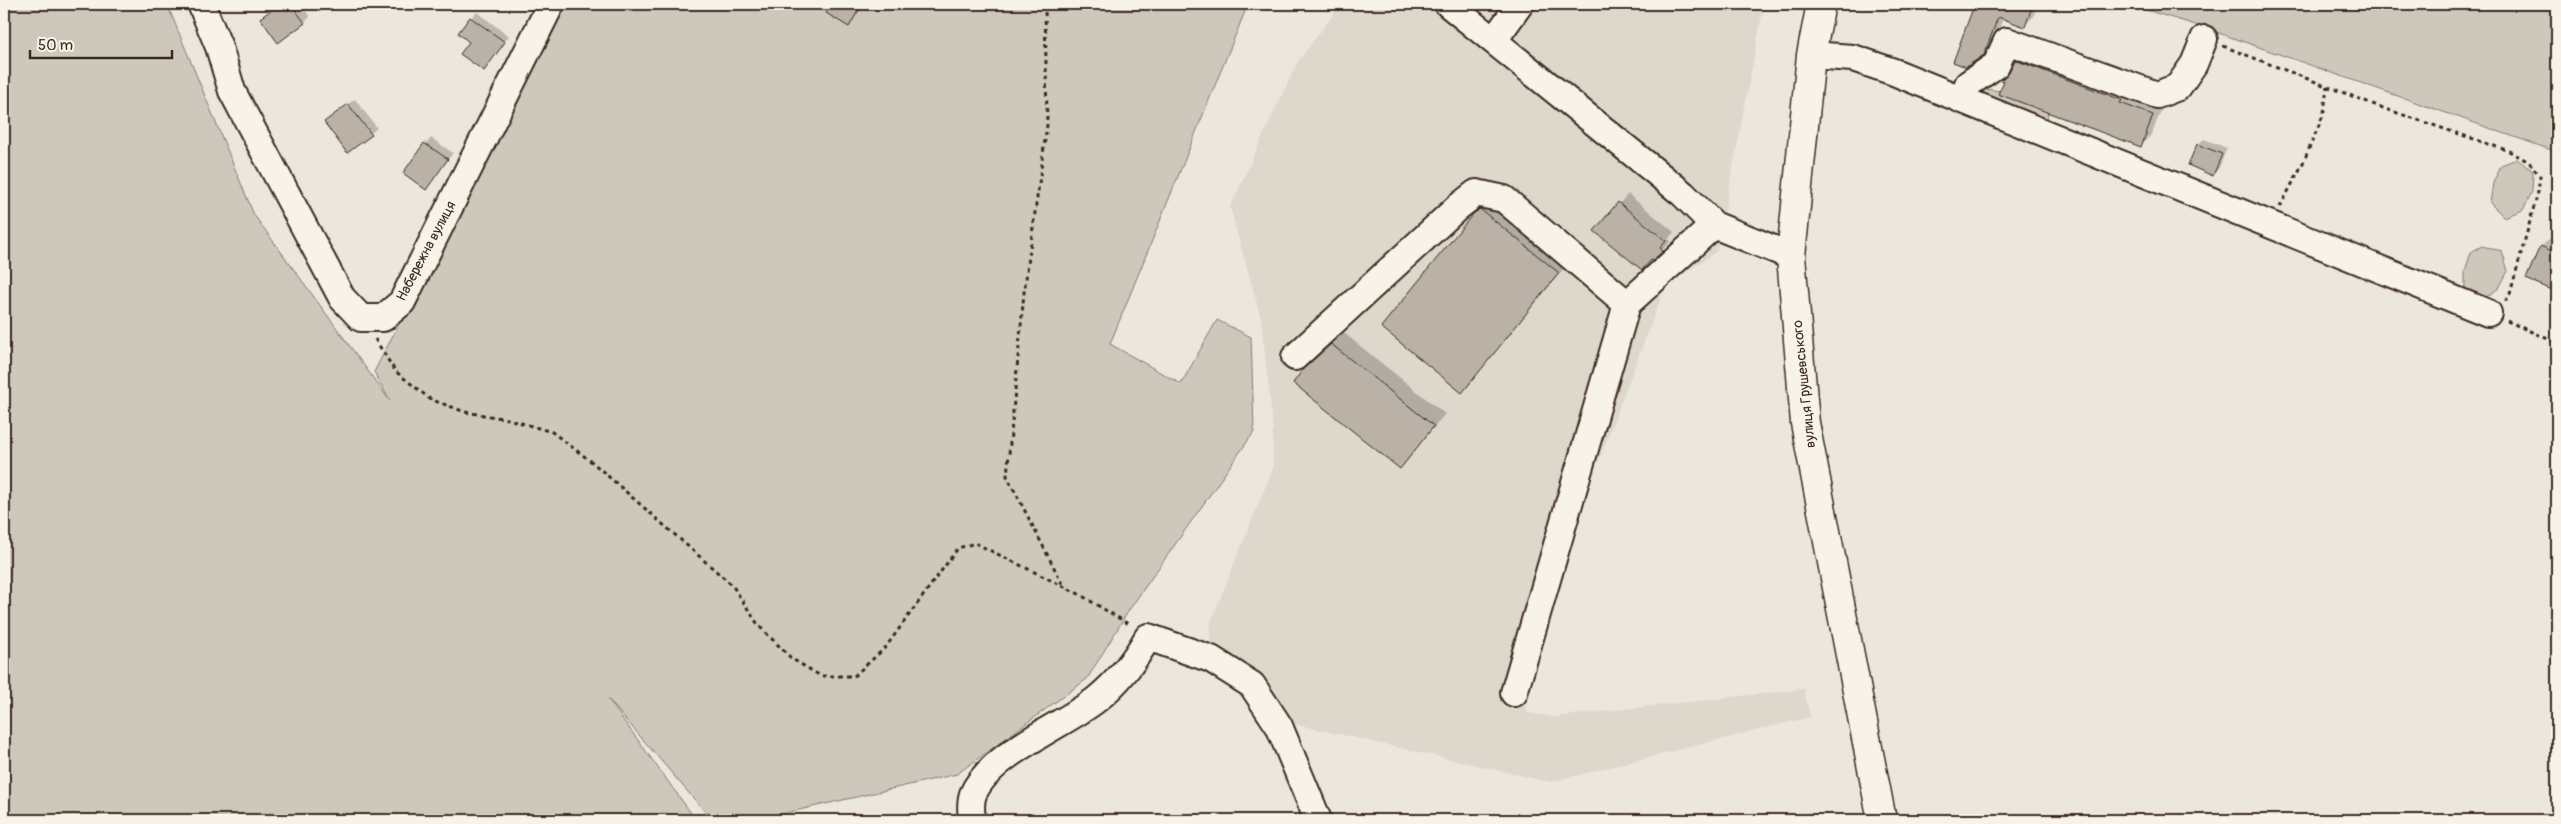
<svg xmlns="http://www.w3.org/2000/svg" width="2561" height="824" font-family="Pangolin,sans-serif">
	<rect width="100%" height="100%" fill="#ece7dc"/>
	<filter id="ink" filterUnits="userSpaceOnUse"><feTurbulence type="fractalNoise" baseFrequency=".02" numOctaves="2"/><feDisplacementMap in="SourceGraphic" scale="10" xChannelSelector="R" yChannelSelector="G"/><feConvolveMatrix kernelMatrix="1 2 1 2 8 2 1 2 1" color-interpolation-filters="sRGB"/></filter>
	<g filter="url(#ink)">
		<path fill="#ddd7cc" d="M1341 4H1764L1717 251 1665 287 1577 517 1522 696 1528 713 1554 717 1804 689 1810 717 1550 782 1294 724 1274 691 1210 642 1211 621 1273 468V428L1261 319 1230 207 1297 63Z"/>
		<path fill="#cec8bc" stroke="#84796d" d="M4 4H167L254 215 390 401 374 372 564 4H1248L1110 344 1181 384 1217 320 1251 337 1254 432 1129 610 1087 679 957 774 755 820H712L608 699 696 820H4Z
			M2126 4H2557V152L2199 26Z
			M1986 89 2007 92 2047 108 2048 123 1977 93Z
			M2517 159 2533 171 2532 192 2523 210 2504 217 2490 203 2493 183 2501 165Z
			M2482 246 2502 251 2508 271 2499 288 2482 300 2465 292V271L2471 252Z"/>
		<path fill="#0003" d="M279 4H301L310 17 304 22 262 18Z
			M833 4H865L849 25 828 13Z
			M1975 4H2038L2033 17 2024 26 2003 18 1993 45 1983 54 1955 62Z
			M477 12 509 36 484 69 471 41V18Z
			M2028 49 2164 103 2152 134 2140 146 2016 61Z
			M355 99 377 128 348 152 331 117Z
			M431 138 453 153 426 188 404 172Z
			M2204 139 2227 148 2219 168 2213 174 2198 144Z
			M1628 194 1674 232 1668 239 1671 241 1662 250 1596 231Z
			M1492 198 1570 261 1462 391 1481 210Z
			M2550 238 2557 241V291L2528 278 2541 247Z
			M1344 333 1445 414 1400 467 1318 357Z"/>
		<path fill="#bab2a7" stroke="#3b2a1e" d="M280 4H291L305 23 278 43 260 18Z
			M832 4H862L849 27 826 13Z
			M1966 4H2033L2025 27 1998 17 1984 55 1966 67 1953 62 1973 8Z
			M470 17 505 42 484 71 460 54 469 42 458 33Z
			M2015 60 2122 100 2120 103 2153 115 2141 147 1998 94 2004 81 2001 80 2009 72Z
			M348 104 372 135 347 153 324 122Z
			M424 143 448 159 426 190 403 173Z
			M2197 144 2222 154 2213 176 2188 165Z
			M1618 202 1666 241 1660 248 1663 251 1652 261 1651 260 1642 270 1594 231Z
			M1480 209 1559 273 1462 393 1381 327 1473 214Z
			M2540 246 2557 253V292L2526 279Z
			M1331 344 1434 426 1400 469 1293 383 1304 368Z"/>
		<g fill="none" stroke-linecap="round" stroke-linejoin="round">
			<g stroke="#3b2a1e" stroke-width="30">
				<path id="minor" d="M201 4 219 47 232 91 342 298 361 318H383L402 302 551 4
					M1448 4 1683 194 1714 225 1791 256
					M1494 40 1520 4
					M1811 55 1853 58 1894 72 2488 313
					M1962 100 1968 84 1996 65 2007 41 2157 95 2178 87 2194 64 2204 39
					M1295 357 1458 207 1476 193 1504 199 1627 304 1714 225
					M1514 693 1627 304
					M972 820C971 812 970 802 973 794 991 753 1063 726 1097 699 1118 682 1135 660 1148 637L1211 659 1252 685 1279 726 1318 820"/>
			</g>
			<g stroke="#3b2a1e" stroke-width="31">
				<path id="major" d="M1821 4 1811 55 1791 256 1805 423 1882 820"/>
			</g>
			<path stroke="#3b2a1e" stroke-width="3" stroke-dasharray="4 4" stroke-linecap="butt" d="M1045 4 1047 125 1024 293 1007 476 1064 587
				M2223 46 2383 108 2509 151 2529 162 2540 176 2538 192 2510 294 2505 302
				M2280 207 2303 163 2324 113 2327 86
				M2507 321 2557 343
				M375 339 395 371 430 399 465 412 508 419 552 432 592 462 732 585 759 626 792 659 821 676H854L885 648 958 548 975 543 1079 594 1130 625"/>
			<use href="#minor" stroke="#f7f3e8" stroke-width="26"/>
			<use href="#major" stroke="#f7f3e8" stroke-width="28"/>
		</g>
	</g>
	<g text-anchor="middle" dominant-baseline="central" stroke-width="4" stroke-linejoin="round" paint-order="stroke">
		<g font-size="14" fill="#3b2a1e" stroke="#f7f3e8">
			<text transform="translate(426 251) rotate(-62)">Набережна вулиця</text>
			<text transform="translate(1804 384) rotate(-96)">вулиця Грушевського</text>
		</g>
	</g>
	<rect width="2561" height="824" fill="none" stroke="#f7f3e8" stroke-width="20"/>
	<rect x="10" y="10" width="2541" height="804" fill="none" stroke="#3b2a1e" stroke-width="2" filter="url(#ink)"/>
	<path d="M30 50v8h142v-8" fill="none" stroke="#3b2a1e" stroke-width="2.5"/>
	<text x="38" y="50" font-size="15" fill="#3b2a1e" stroke="#f7f3e8" stroke-width="4" paint-order="stroke">50 m</text>
</svg>
